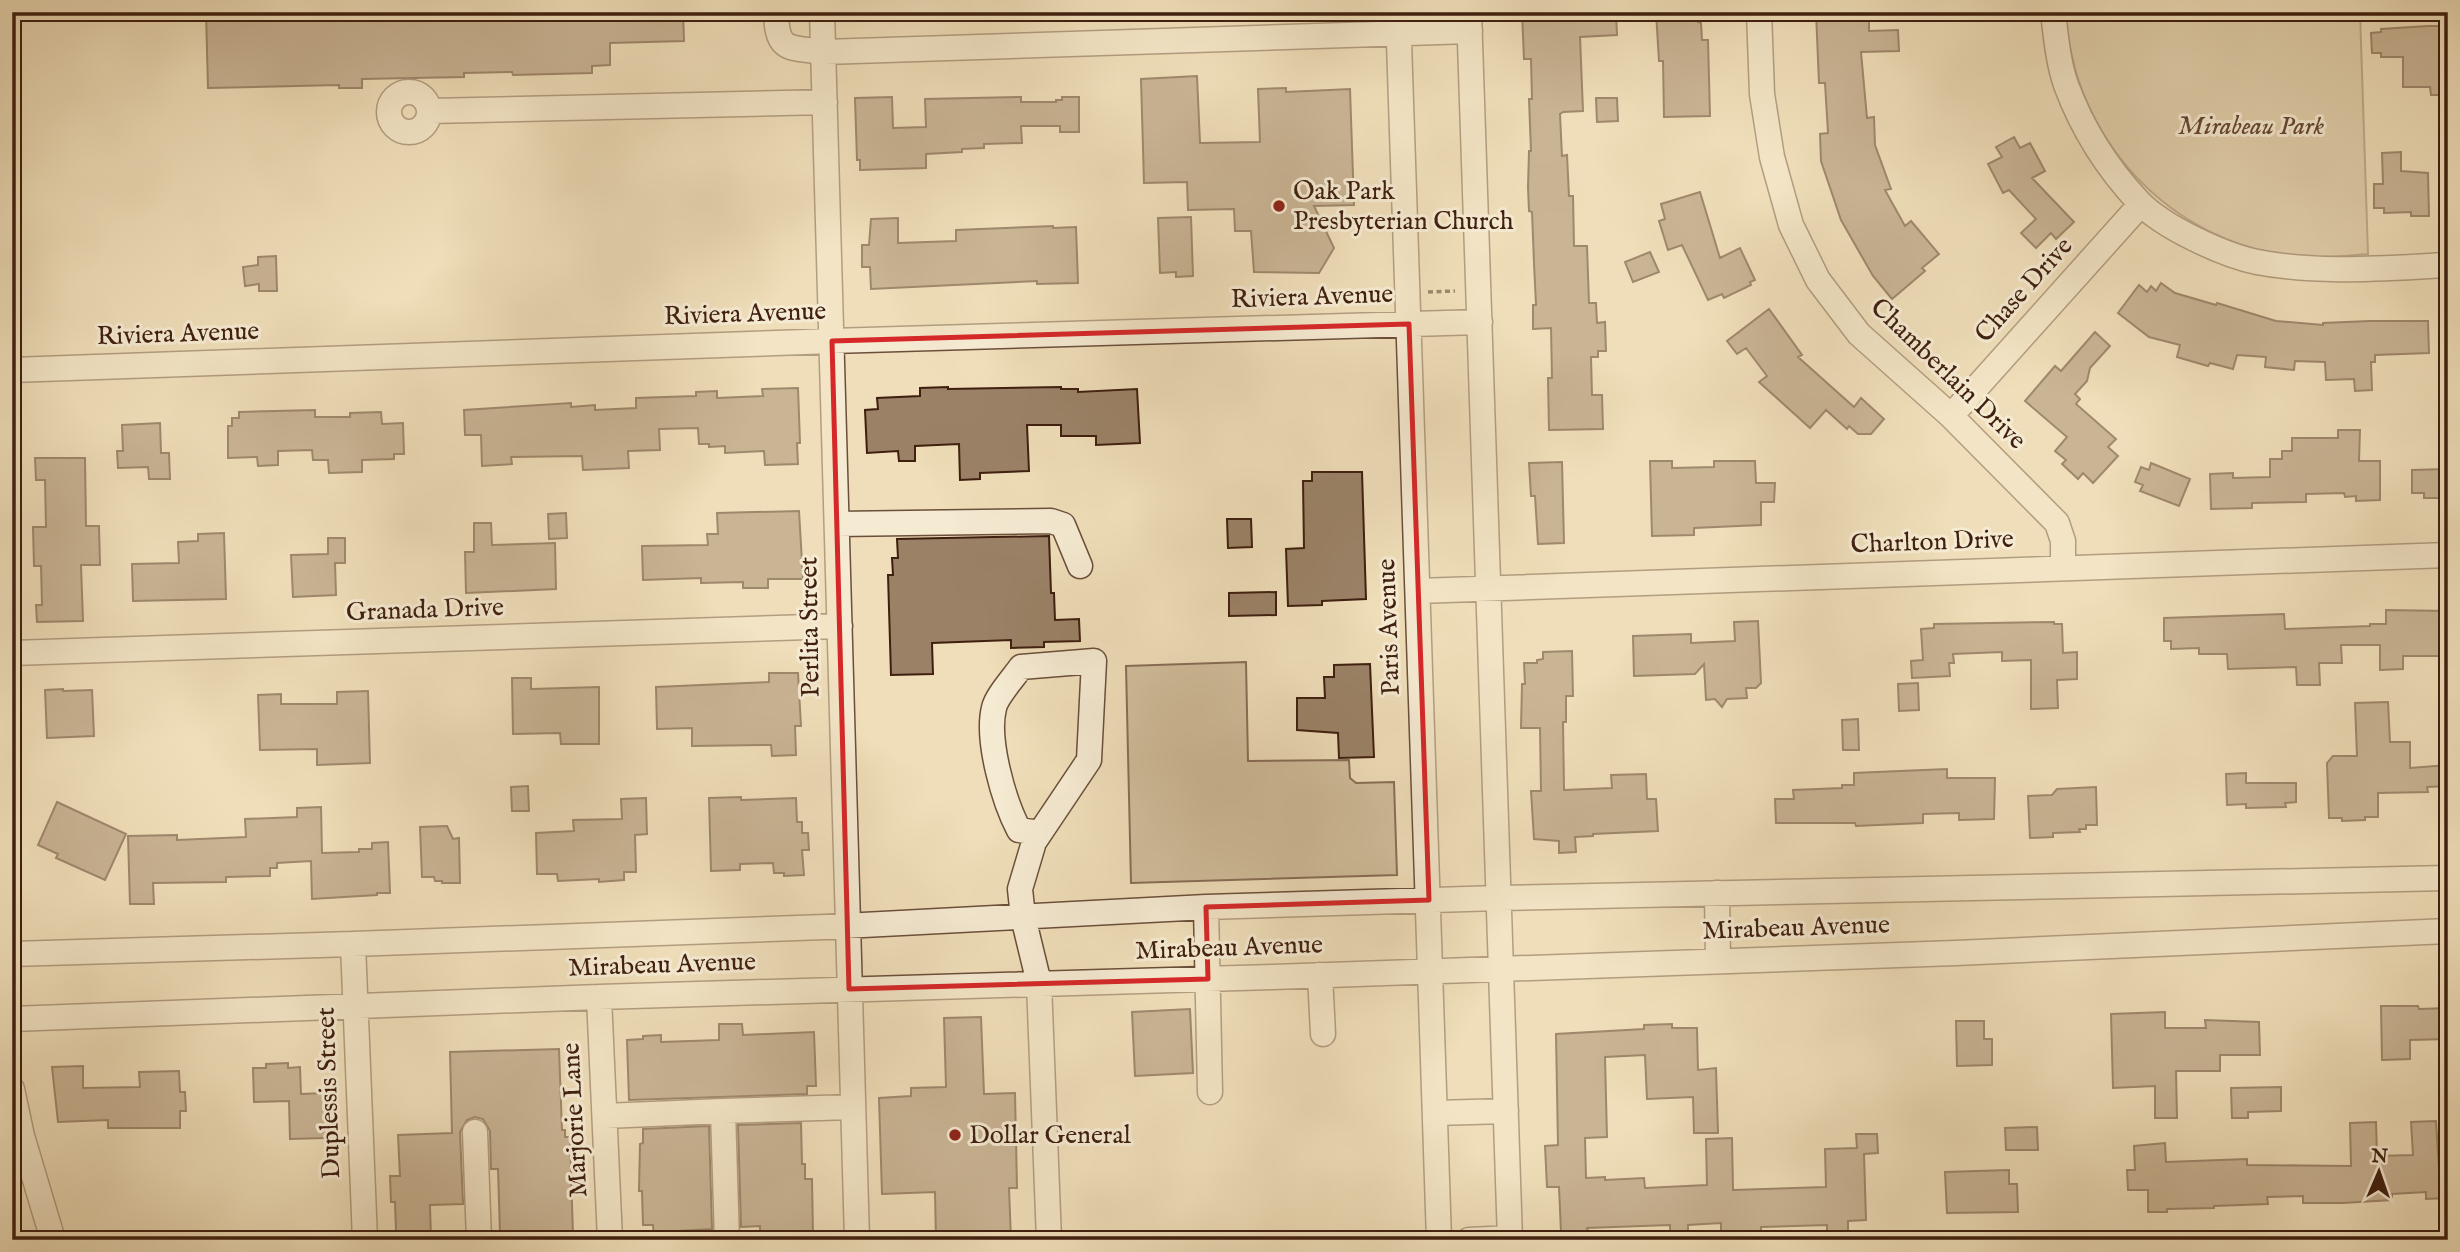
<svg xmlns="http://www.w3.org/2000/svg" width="2460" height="1252" font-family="'IM FELL English',serif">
	<rect width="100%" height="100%" fill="#efdeb9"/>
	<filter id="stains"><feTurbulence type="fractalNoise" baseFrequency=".00286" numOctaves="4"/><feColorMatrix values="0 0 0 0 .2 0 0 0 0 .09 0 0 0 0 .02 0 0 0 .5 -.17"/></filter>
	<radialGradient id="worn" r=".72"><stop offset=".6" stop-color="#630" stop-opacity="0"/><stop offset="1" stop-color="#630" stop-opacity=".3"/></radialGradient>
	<path fill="#d1be9c" stroke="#886e56" stroke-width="2" d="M2066 12H2360L2368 254C2344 256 2318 259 2294 256 2168 242 2072 137 2066 12Z
		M1246 662 1248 761 1349 760 1350 778 1356 783 1394 782 1397 875 1131 883 1126 666Z"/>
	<path fill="#9b8267" stroke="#3f1f0f" stroke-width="2" d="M206 12H683L684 41 610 43V65L592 66V73L513 75 512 72 464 73V77L362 79V88H339V85L208 88Z
		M1522 12 1616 13 1617 35 1580 37 1583 111 1563 112 1560 114 1562 156 1567 155 1569 196H1573L1574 246H1587L1589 303H1596L1597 323 1605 322 1606 351H1598V357H1591L1592 395H1602L1603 429 1549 430 1548 378H1552L1551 328 1533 329V305H1536L1534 263 1532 212 1529 211 1528 187 1529 151H1531L1529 99H1532L1531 59H1524Z
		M1656 12H1690V18H1697L1698 22 1701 23 1702 40H1708L1710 116 1664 117 1663 61H1659Z
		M1816 12H1869V31L1898 30 1899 51 1861 52 1867 118 1874 117 1875 145 1891 189 1885 190 1905 226 1911 221 1939 254 1922 268 1925 271 1892 299 1873 276 1841 220 1821 161 1820 134 1828 133 1825 83H1819Z
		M2428 26H2448V95H2431L2430 87H2403V57H2381V53H2372L2371 33 2381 32V29Z
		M1197 76 1200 143 1260 142 1258 89 1286 88V92L1350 89 1354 205 1314 206 1334 248 1319 273 1254 272 1251 231H1235L1234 209 1188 210 1187 182 1144 183 1141 79Z
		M892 97 893 128 926 127 925 99 1021 97V102H1056V100H1062V97H1079V132H1060V126H1021L1022 143 984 144V148L962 149V152L926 154V168L860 170V160H857L855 98Z
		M1596 98H1617L1618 121 1597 122Z
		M2014 137 2020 148 2030 143 2045 171 2032 178 2074 222 2056 239 2051 233 2036 248 2021 233 2036 219 2009 190 2003 193 1988 164 2002 157 1996 147Z
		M2401 152V171L2428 173 2429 216H2411V212L2384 213V208H2374V184H2383L2382 153Z
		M1700 192 1720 258 1740 248 1755 280 1750 282 1751 285 1724 298 1722 294 1708 300 1682 245 1668 250 1659 221 1665 219 1661 204Z
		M1191 217 1193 276 1176 277V272L1160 273 1158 218Z
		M898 218V243L956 241V230L1053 226V228L1076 227 1078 283 1037 284V281L871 289 870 267H862V245H869L871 219Z
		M1650 252 1659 272 1633 282 1625 262Z
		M276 256 277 291H259V284L245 286 243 267 258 265V257Z
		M2161 283 2175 293 2216 305 2217 303 2276 321 2323 325V323L2370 321H2428L2429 353 2375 355V362H2371L2372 390 2355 391 2354 379 2326 380 2325 362 2295 361 2294 370 2265 367 2266 357 2237 355 2233 369 2210 363 2208 366 2177 357 2180 345 2149 337 2118 313 2139 285 2147 292 2151 286 2156 291Z
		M1769 309 1802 355 1798 357 1854 407 1861 398 1884 419 1871 434H1858L1849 426 1847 429 1826 410 1810 428 1759 382 1767 376 1746 348 1737 354 1727 341Z
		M2095 332 2110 346 2090 368 2087 381 2075 394 2080 399 2076 404 2116 439 2108 447 2118 456 2093 483 2083 473 2078 479 2062 464 2066 460 2055 451 2067 437 2025 401 2055 366 2061 371Z
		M948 387V389L1061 387V389H1078V392L1137 389 1140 443 1096 445V436H1061V425H1027L1029 471 980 473V479L960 480 959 444 915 446V461H899L898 451 867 453 865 410 878 409 877 398 920 396V388Z
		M798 388 800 443H797L798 464 765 465 764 451 725 453V446L709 447V444H699L698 428 659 429 660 450 628 451 629 468 583 470 582 456 511 457 512 464 482 466 481 435H465L464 410 571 403V407L595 405V410L636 408V398L696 396V392L717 391V398L763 396 762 389Z
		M315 410V417H350V413L381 412 382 424 403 423 404 454H394V459L362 460V472L329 473 328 460H313L312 450 278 451V465L258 466 257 457 228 458V426H232V418H239V412Z
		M160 423 161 453H169L170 479H149L148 467 118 468 117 451H123L122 425Z
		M2338 430H2360L2359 461H2380V500L2356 501V496L2345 497 2344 493 2306 494V502L2252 503V508L2211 509 2210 474 2233 473V478L2270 477V459H2282V451H2292V438H2338Z
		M35 458H85L86 526H99L100 565H81L83 621 37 622 36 605H42L41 566H34L33 527H46L45 480H36Z
		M1650 461H1672V468L1714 467V461H1755L1756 483H1775L1774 502H1761V525L1694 528V535L1652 536Z
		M1562 462 1564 543 1538 544 1535 496H1531L1529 463Z
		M2151 463 2190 479 2179 506 2140 491 2143 485 2135 482 2141 467 2149 470Z
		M2448 469V498H2424V493H2412V470Z
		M1312 472H1362L1366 599 1322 601V605L1288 606 1286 549 1304 548 1303 481H1312Z
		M799 511 803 579H768V588H743V582L701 583V578L643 580 642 546 708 545 707 534H718L717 513Z
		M566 513 567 538 549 539 548 514Z
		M1227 519H1251L1252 547 1228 548Z
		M474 523H491L492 545 555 543 556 589 466 593 465 552H474Z
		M224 533 226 599 133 601 132 564 179 563 178 542 198 541V534Z
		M1049 536 1051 593H1054L1055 620 1079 619 1080 641 1044 642V647L1011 648V640L932 643 933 674 891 675 888 575H893L892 558H898L897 539Z
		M328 538H345V563H335L336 595 293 597 291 555 328 554Z
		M1276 592V615L1229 616V593Z
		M2386 610 2446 611 2448 645 2440 646V656H2403V669L2380 670V645H2341L2342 663H2319L2320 685H2297L2296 667 2228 669 2227 654H2199V648L2171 649V641H2164V618L2284 614 2285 629 2370 626V624H2386Z
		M1758 621 1761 683 1756 688H1746L1747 698 1727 699 1722 707 1715 699 1706 700 1704 664 1695 674 1634 676 1633 636 1691 634V643L1735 641 1734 622Z
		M2054 622V624H2062L2063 653 2077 652V679L2057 680 2058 708 2031 709V660L2002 661V652L1953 654 1954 663H1949L1950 676 1912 678 1911 661 1923 660 1921 629 1934 628V624Z
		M1572 651 1573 696H1566V722H1563L1564 790 1612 788 1611 775 1646 774 1647 799H1656L1658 831 1593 834V836L1575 837 1576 852 1559 853V841L1534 839 1531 791H1541L1540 728H1521L1522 684H1525L1524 663H1537V660L1543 659V652Z
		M1370 664 1374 757 1339 758 1338 733 1297 730V698H1325L1324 677H1334V665Z
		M769 673H798L801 726H795L796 755 772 756 771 745 692 746V728L657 729 656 687 769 682Z
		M512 678H531V689L599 687V744H561L560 733 513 734Z
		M1918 683 1919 710 1899 711 1898 684Z
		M63 689V691L92 690 94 736 47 738 45 690Z
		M368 691 370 763 317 765V749L260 750 258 695 281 694V704H337V692Z
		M2388 702 2390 742H2410V768L2448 765V786L2427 787 2428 792 2378 793V817H2365V820L2342 821V818H2329L2327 763 2333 756H2357L2355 703Z
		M1858 719 1859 750H1843L1842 720Z
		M1947 769V778H1995L1994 819 1959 820V813L1923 814V823L1856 826 1855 823H1776L1775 799H1794L1793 790 1842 788V785H1854V773Z
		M2246 773V783H2296V802L2285 803 2286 807 2246 808V804L2227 805 2226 774Z
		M528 786 529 811H512L511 787Z
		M2096 787 2097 825H2086V829H2079L2080 832 2053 833V837L2030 838 2028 796 2052 795 2057 789Z
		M741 797V800L796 798 797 822H802V833H808L809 850H802L804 875 784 876V873H774L773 863 740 864V870L711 871 709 798Z
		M646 798 647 834 635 835 636 872H624V880L599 882V879L558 881 557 874H537L536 833 574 831 573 820 622 819 621 799Z
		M57 802 126 834 105 880 56 858 58 854 38 845Z
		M321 807 322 853 359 852V849H372V843L388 842 390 893H377V895L312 899 311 861 277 863V868H270V876L226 877V882L153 883 154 904H130L128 836 177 835V840L246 837 245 819 297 817V808Z
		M447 826 453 839 459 838 460 883H442V881H435L434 877H422L420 827Z
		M2381 1006H2418L2419 1009 2448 1008V1039L2410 1040V1059L2382 1060Z
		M1190 1009 1193 1073 1135 1076 1132 1012Z
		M2165 1012V1028H2206L2205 1020 2259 1022 2260 1055H2220V1071H2176L2177 1118H2155V1086L2113 1088 2111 1014Z
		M981 1017 984 1094 1015 1093 1017 1188H1009L1011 1240H936L935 1192 882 1194 879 1098 911 1096V1088L946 1087 944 1018Z
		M1956 1021H1984V1039H1992V1065L1957 1066Z
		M719 1024H742L743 1035 814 1032 816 1086H807V1094L629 1100 627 1040 643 1039V1036L661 1035V1042L719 1040Z
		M1672 1024V1028H1697L1698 1070 1716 1068 1718 1133H1694L1693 1097 1647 1099 1645 1055 1605 1057 1607 1137 1585 1138 1586 1178 1605 1177V1180L1644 1178 1645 1188 1707 1185 1706 1139 1732 1138 1733 1190 1826 1187 1825 1149 1857 1148 1856 1134H1877L1878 1153 1864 1154 1866 1220 1848 1221V1231L1827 1232V1225L1761 1227V1233L1721 1235V1223L1688 1225V1232L1670 1233V1225L1587 1228 1588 1231 1561 1232 1559 1187H1547L1545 1146 1558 1145 1556 1034 1644 1029V1025Z
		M559 1049 562 1130H565V1137H570L573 1237 519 1238V1233H500L498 1169H491L490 1131 483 1119 475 1117 467 1120 460 1132 463 1204 430 1205 431 1240H400V1231H396L395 1202H391L390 1176H400L398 1135 452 1133 450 1052Z
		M288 1063V1068L300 1067 301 1094 324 1093 325 1138 290 1139 289 1101 254 1102 253 1068H266V1064Z
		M83 1066V1088L140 1087 139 1072 179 1071 180 1092H185L186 1111H180V1128H108V1120L58 1122 52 1067Z
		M2281 1087V1111L2248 1112V1118H2232L2231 1088Z
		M2436 1121 2439 1169 2448 1168V1198L2426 1199V1192L2392 1194V1200L2343 1203H2303V1196L2267 1197 2268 1204 2214 1206V1208L2167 1209V1212H2148V1190H2128L2127 1170H2135L2134 1146 2165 1143 2166 1162 2247 1159V1165L2351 1166 2350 1123 2376 1122 2377 1156 2413 1155 2411 1122Z
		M801 1123 802 1164H805V1179H812L813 1237 760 1239V1226L741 1227 738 1125Z
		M709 1126 712 1229 679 1231 680 1240H654L653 1225H643L642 1191H639L640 1144 643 1143V1129Z
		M2037 1127 2038 1150H2006L2005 1128Z
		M2009 1170V1184H2017L2018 1212 1947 1213 1945 1172Z"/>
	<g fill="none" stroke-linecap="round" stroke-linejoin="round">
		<g stroke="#6b4f3a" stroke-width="27">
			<path id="minor" d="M776 12C777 53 789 47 824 52L1470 31
				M822 12 857 1240
				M1398 12 1439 1240
				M1469 12 1510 1240
				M1759 12 1762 94 1772 157 1791 225 1818 280 1859 334 1951 416 2057 523 2063 541V567
				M2053 12C2056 37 2058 62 2066 85 2082 128 2108 169 2139 202 2163 227 2223 255 2257 262 2320 274 2384 268 2448 265
				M389 112a20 20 0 1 1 40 0a20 20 0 1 1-40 0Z
				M429 111 825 102
				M12 370 832 341 1480 322
				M1951 416 2141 204
				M837 524 1051 521 1063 525 1080 566
				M1418 591 2448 555
				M12 653 840 626
				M1040 833 1019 830C1004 802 986 740 994 708 996 697 1014 677 1021 667L1094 661 1089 760 1034 842 1020 889 1023 917 1039 983 1049 1240
				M1717 893 1718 960
				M1206 907 1210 1092
				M353 944 365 1240
				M12 954 353 944 825 927 1206 907 1499 898 2448 878
				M1320 975 1323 1034
				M599 997 610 1240
				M12 1019 599 997 1273 977 1956 953 2448 931
				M12 1089 22 1136 53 1240
				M1436 1113 1506 1111
				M605 1116 723 1111
				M475 1132 479 1240
				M727 1240 723 1111 852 1107
				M1469 1240 1510 1238"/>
		</g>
		<path stroke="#3f1f0f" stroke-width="3.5" stroke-dasharray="5 3.5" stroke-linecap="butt" d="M1428 292 1455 291"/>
		<use href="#minor" stroke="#f5ead2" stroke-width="24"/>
	</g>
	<path d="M0 0H2460V1252H0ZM1409 324 1429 900 1206 907 1208 979 849 989 832 341Z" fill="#efdeb9" fill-opacity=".55" fill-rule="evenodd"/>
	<path fill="none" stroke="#d62828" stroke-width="5" stroke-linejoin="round" d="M1409 324 1429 900 1206 907 1208 979 849 989 832 341Z"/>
	<g fill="#8f2418" stroke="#f5ead2" stroke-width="2.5">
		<circle cx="1279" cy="206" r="7"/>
		<circle cx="955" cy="1135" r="7"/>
	</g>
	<g text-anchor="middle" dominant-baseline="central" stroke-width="6" stroke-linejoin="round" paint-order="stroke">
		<g font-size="26" font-style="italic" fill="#644732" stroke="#f5ead2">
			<text x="2251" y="126">Mirabeau Park</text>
		</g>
		<g font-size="26" fill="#3f1f0f" stroke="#f5ead2" text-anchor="start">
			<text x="1293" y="191">Oak Park<tspan x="1293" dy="30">Presbyterian Church</tspan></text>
			<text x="969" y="1135">Dollar General</text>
		</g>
		<g font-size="26" fill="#3f1f0f" stroke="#f5ead2">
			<text transform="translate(2024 290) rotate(-48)">Chase Drive</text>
			<text transform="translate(1312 297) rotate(-2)">Riviera Avenue</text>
			<text transform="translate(745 314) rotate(-2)">Riviera Avenue</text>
			<text transform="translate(178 334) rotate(-2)">Riviera Avenue</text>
			<text transform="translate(1948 374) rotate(44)">Chamberlain Drive</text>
			<text transform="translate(1932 542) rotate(-2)">Charlton Drive</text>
			<text transform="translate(425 610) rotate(-2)">Granada Drive</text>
			<text transform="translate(810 627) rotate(-91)">Perlita Street</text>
			<text transform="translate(1389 627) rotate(-92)">Paris Avenue</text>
			<text transform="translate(1796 928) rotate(-2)">Mirabeau Avenue</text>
			<text transform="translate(1229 948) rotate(-2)">Mirabeau Avenue</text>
			<text transform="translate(662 965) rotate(-2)">Mirabeau Avenue</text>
			<text transform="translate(329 1093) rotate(-92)">Duplessis Street</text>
			<text transform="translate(575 1120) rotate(-93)">Marjorie Lane</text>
		</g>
	</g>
	<rect width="2460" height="1252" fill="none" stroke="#efdeb9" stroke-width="42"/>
	<rect x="14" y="14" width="2432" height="1224" fill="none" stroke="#3f1f0f" stroke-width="3.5"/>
	<rect x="21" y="21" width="2418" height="1210" fill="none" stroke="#3f1f0f" stroke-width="2"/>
	<g transform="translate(2379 1172) rotate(2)" stroke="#f5ead2" stroke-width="5" paint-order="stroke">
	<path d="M0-5L12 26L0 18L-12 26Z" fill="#3f1f0f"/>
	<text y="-10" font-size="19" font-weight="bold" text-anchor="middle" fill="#3f1f0f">N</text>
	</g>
	<rect width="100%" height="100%" filter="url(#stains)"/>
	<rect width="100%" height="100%" fill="url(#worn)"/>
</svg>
